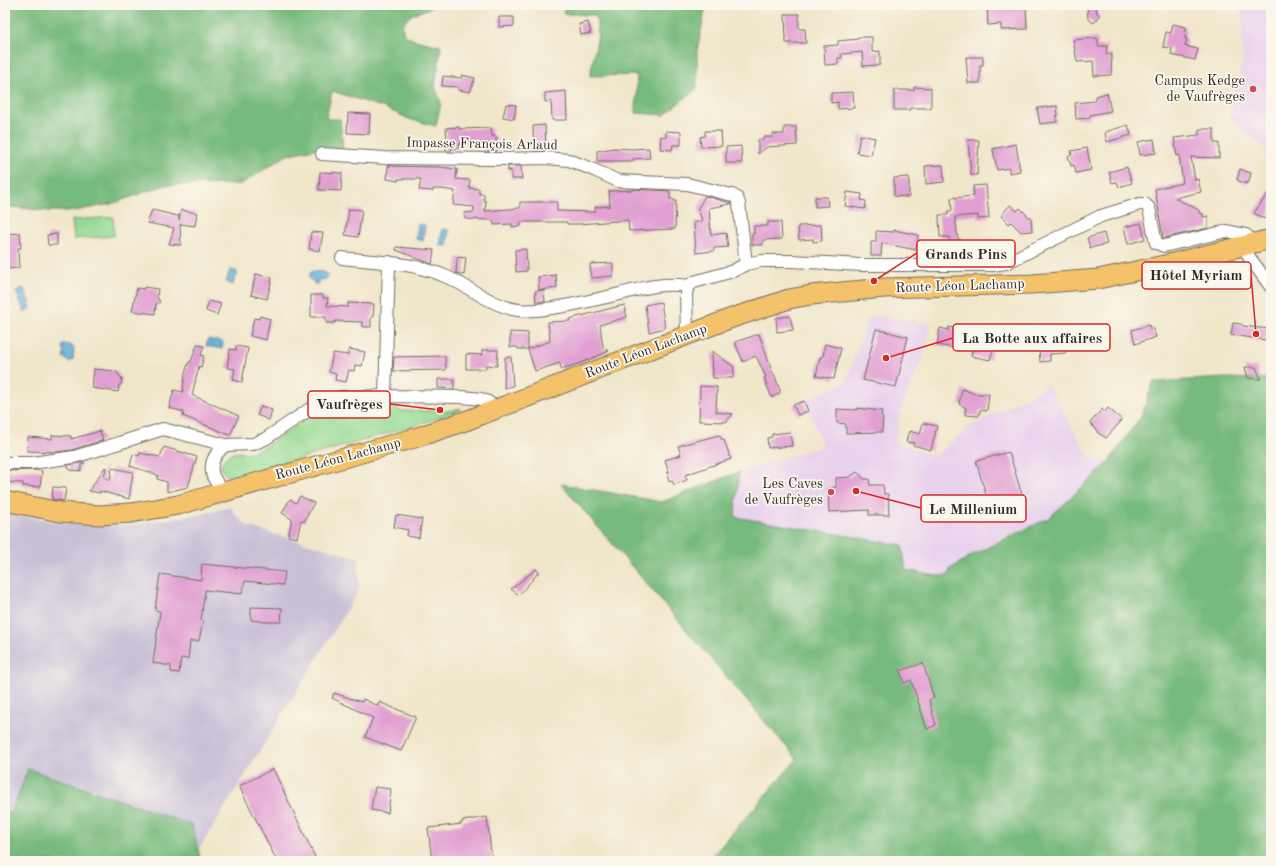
<svg xmlns="http://www.w3.org/2000/svg" width="1276" height="866" font-family="'Old Standard TT',serif">
	<rect width="100%" height="100%" fill="#fbf7ec"/>
	<filter id="ink" filterUnits="userSpaceOnUse"><feTurbulence type="fractalNoise" baseFrequency=".025" numOctaves="2"/><feDisplacementMap in="SourceGraphic" scale="8" xChannelSelector="R" yChannelSelector="G"/><feConvolveMatrix kernelMatrix="1 2 1 2 8 2 1 2 1" color-interpolation-filters="sRGB"/></filter>
	<filter id="wash" filterUnits="userSpaceOnUse"><feTurbulence type="fractalNoise" baseFrequency=".012" numOctaves="4" result="noise"/><feDisplacementMap in="SourceGraphic" scale="16" xChannelSelector="R" yChannelSelector="G"/><feGaussianBlur stdDeviation="0.9" result="paint"/><feColorMatrix in="noise" values="0 0 0 0 0 0 0 0 0 0 0 0 0 0 0 0 0 1.4 0 .05"/><feComposite in="paint" operator="in"/></filter>
	<g filter="url(#wash)">
		<rect width="100%" height="100%" fill="#f0e6ca"/>
		<path fill="#e9d2ed" d="M1241 5H1271V153L1234 121 1229 119 1243 59Z
			M874 316 931 323 926 349 901 408 895 443 935 456 970 427 1048 385 1089 456 1107 464 1049 518 974 554 949 575 936 576 906 570 735 517 739 472 823 446 805 400 846 382 868 319Z"/>
		<path fill="#c9bfd7" d="M231 507 235 515 249 527 359 558V590L198 851 192 825 28 769 12 813 5 811V512L62 523 91 525H130L207 513Z"/>
		<path fill="#94da93" stroke="#60825f" d="M113 217 114 236 74 239 72 220Z
			M344 403H388L400 411H449L460 408 461 410 416 425 233 478C221 475 217 465 227 456 233 450 243 454 250 453 255 452 260 449 264 447 292 432 312 409 344 403Z"/>
		<path fill="#77ba7d" stroke="#517254" d="M5 5H438L411 15 402 25 404 35 414 40 441 46 435 87 441 103 436 126 409 119 385 108 332 91 326 119H340L343 149 322 147 287 155 241 184 165 185 111 204 74 211H48L5 206Z
			M563 5H706L697 51V88L664 115 636 113 637 75 590 76 598 35 596 15 564 14Z
			M1224 378 1271 379V861H708L797 759 561 484 662 502 739 472 735 517 902 545 906 570 936 576 949 575 950 569 974 554 1049 518 1107 464 1142 415 1153 382Z
			M28 769 192 825 201 861H5V811L12 813Z"/>
		<path fill="#5eacd7" stroke="#446c81" d="M418 224 425 225 423 241 416 239Z
			M442 229 449 230 447 246H440Z
			M230 270 236 271 238 275 235 276 233 285 226 282Z
			M313 271 325 272 327 274V278L324 280 319 279 318 284H314V281L310 280 309 278 310 273Z
			M24 288 31 307V308L24 312 16 291Z
			M208 339 223 342 222 349 206 346Z
			M64 344 71 345 74 348 73 360 69 362 63 357 64 353 62 347Z"/>
		<g id="blocks">
			<path fill="#e19fd2" d="M987 5H1026L1027 29 1001 30V24L988 25Z
				M1087 5H1096L1097 13 1100 16 1094 23 1088 19Z
				M785 14H799V29H805L806 43H786Z
				M499 17H514V26L499 27Z
				M588 22 591 33 581 35 579 24Z
				M1173 24 1186 27 1185 39H1187L1185 46 1198 49 1195 60 1171 55 1172 48 1163 47 1166 32 1171 33Z
				M858 37H872V52L880 51V65L863 66 862 52 841 54 842 58H838V64L825 65 824 46 838 45V41L858 39Z
				M1093 38 1098 39V46H1107L1106 54H1112L1111 75 1094 76 1093 61 1077 62 1073 40Z
				M966 57H983V65H980V83H968Z
				M462 75 475 78 470 92 458 90V87L442 86 443 76 461 78Z
				M914 87 931 88V108H910V110H894V90H914Z
				M566 91 567 120H552L551 101 545 102V93Z
				M853 92 854 108 838 109V102L831 103V93Z
				M1107 93 1111 111 1090 115V118L1076 119 1075 103 1095 101V96Z
				M506 104 516 105 514 119 503 117Z
				M1057 106 1058 116H1056L1057 122 1040 124 1037 108Z
				M348 113 370 114 369 134 347 133Z
				M545 125 546 151H534L533 126Z
				M1128 125 1131 135 1107 142 1105 132Z
				M459 127V129L491 128 492 136H496L497 151H487L486 143 459 144V148H453L450 151H446L445 139H447L446 128Z
				M784 127H796L797 145 767 147 758 154V140H763V137H773L772 134H784Z
				M1199 129H1214V143H1219V158L1191 157 1195 180 1198 179 1201 192 1175 198 1199 210V213L1203 214V217L1208 216V228L1164 238H1163L1155 189 1183 183 1179 155 1177 156 1174 138 1199 135Z
				M666 131 681 132V145H673L672 150 660 149 661 136 666 137Z
				M705 131H721L722 146 701 147 700 137 705 136Z
				M860 135 875 138 871 155 857 153Z
				M1154 139 1156 153 1140 155 1138 142Z
				M968 140H979L977 175H971Z
				M1016 144 1020 171 1009 173V168L997 170 993 149Z
				M741 146 742 163H726V147Z
				M614 148 632 149 649 148 650 158 633 159V161H597V151Z
				M1087 148 1091 170 1076 173 1074 165 1071 166 1068 156 1072 155 1071 151Z
				M943 165 944 182 926 184 925 166Z
				M388 166 439 167 457 169 456 179 470 180 469 188 479 189V194H484V201H486L485 211 520 208V202H557V211L595 212V207L610 206 609 191 634 190V189L670 191V199H673L674 201H676L675 229 629 231 628 220 580 224H567V222H521V226L512 227V224L494 225 493 220 465 219 464 213 474 212V207L453 205 455 191 442 189H433V191L419 190 421 179H398V181L387 179Z
				M508 166H521L522 179H511V170L508 171Z
				M1127 167 1132 183 1119 187 1117 182 1112 183 1109 172Z
				M1240 169 1251 173 1249 182H1247L1246 184 1237 180Z
				M320 172 342 173 341 191 319 190Z
				M909 177V197L894 196V178Z
				M986 185 989 218 978 219V215L955 217 958 239H960V251L949 249V237H940L939 215H948V211H952L951 198 974 196 973 186Z
				M1271 189V210L1264 219 1254 213Z
				M847 192 862 194 861 200 866 201 865 209 845 206Z
				M705 196 731 203V204L709 208 711 235 726 233 728 247 714 248V251L696 253 694 222H702L699 210H697Z
				M815 197H827L828 206 815 207Z
				M1010 205 1017 211 1020 208 1029 217H1031L1032 231 1021 232 1011 222 1009 224 1001 216Z
				M349 209 362 210 358 237 345 235Z
				M152 210 178 216 179 215V220L181 210 197 213 195 226 180 224 181 245 169 244 174 228 147 223Z
				M768 222H781L782 239 763 240V245H752V234H754V226H768Z
				M1141 223 1145 239 1128 244 1124 227Z
				M821 225 822 241 813 242V239L799 240 798 226Z
				M894 230 918 235 916 250 882 243 881 256H871V242H877H876V231L894 232Z
				M311 232 323 233 320 251 309 249Z
				M20 233 21 248H18L19 268 5 269V234Z
				M1104 233 1107 244 1090 248 1087 238Z
				M57 234V245H48L47 235Z
				M396 247 434 250 432 264 396 250Z
				M526 249 527 271 516 272 515 250Z
				M457 257 466 258 464 275 456 273Z
				M613 263V276L591 278 590 264Z
				M256 274 272 278 267 299 251 295Z
				M556 275 557 288 539 290 538 277Z
				M144 287 158 289 157 297 160 302 156 304 155 314 132 311 137 288 144 289Z
				M544 290 545 302H536L535 291Z
				M311 295H323V298H328L327 306 348 307V303L374 304 373 317H371V327H362V322L335 321V323H326V317H311Z
				M209 301 221 304 217 315 206 311Z
				M661 302 665 328 649 332 645 305Z
				M624 305 627 317 600 325 603 348 609 351 581 363 561 369 560 363 535 371 528 349H518V347H510V332L528 333V349L550 341 548 322 570 321 569 319Z
				M260 316 270 319 266 340 250 336 254 318 259 319Z
				M790 316 793 330 777 332 776 318Z
				M1233 323 1241 324 1243 326 1269 329 1266 340 1231 335Z
				M1149 325 1150 329 1153 328 1156 337 1135 344 1132 330Z
				M949 327 959 329 955 348 937 345 940 328 948 330Z
				M876 329 908 337 896 387 863 380Z
				M976 333 996 338 990 360 971 356Z
				M759 334 773 374H774L780 390V393L772 398 764 378 766 377 756 356 743 362 735 342Z
				M1065 335 1066 353 1050 354V361L1040 362 1038 336Z
				M825 344 841 348 834 379 816 376 820 357H823Z
				M197 345 204 346 201 355 204 356 201 367 199 366 192 395 239 416 230 435 183 416 184 412 169 408 174 390 183 392 185 373 189 362H191Z
				M236 346 248 348 242 382 233 380 235 369 227 368 230 349 236 350Z
				M349 349 365 352 362 366 355 365 354 371 349 370 346 382 335 380 336 374 329 372 333 353 348 355Z
				M482 350H498L497 366 486 365V369H466V354L482 355Z
				M712 351 734 367 733 378H713Z
				M445 356 446 370 393 371 394 357Z
				M505 357H511L513 386 504 388Z
				M1245 367H1256L1261 379 1248 378Z
				M94 369 116 371 122 379 121 385H119L118 392 92 388Z
				M438 379H454V389L438 388Z
				M700 386 717 387 716 412 733 414 726 422 699 421Z
				M962 389 976 394H989L987 411 980 410 979 416 965 415 966 408 959 404Z
				M804 401 808 411 798 415 793 405Z
				M261 406 272 410 269 420 257 415Z
				M857 408 882 411 881 416 883 417 882 432 846 433V424L837 423V409L857 410Z
				M1108 408 1122 420 1106 438 1097 432 1098 431 1090 423 1102 409 1105 412Z
				M923 423 937 426 931 450 913 445 914 443 906 442 909 431 920 434Z
				M100 431 103 440 72 450 57 452 27 451 28 437 52 439V435L71 436V439Z
				M790 432 792 446 768 448 767 438 772 437V434Z
				M719 435 722 440H724L731 459 685 475 687 480 674 485 672 481 669 482 667 473 669 472 665 460 681 455 678 446Z
				M164 447 197 457 188 487 167 492V482L157 479 158 475 130 466 133 454 139 456 140 453 160 457Z
				M1009 452 1022 495 989 505 976 461Z
				M84 462V464H81V471L69 470 68 465Z
				M105 467 106 468 104 477 110 480 112 468 133 472 129 499 100 491V493L89 491Z
				M35 470 42 471 40 487 23 486V483L5 482V471Z
				M857 472 864 479H869L870 485H883L884 494H888L889 515H869V510L829 512 828 488 836 487V478L850 477Z
				M53 487 66 488 64 501 52 499Z
				M300 496 314 503 304 522 301 520 297 538 288 536 292 519 282 513 290 499 296 503Z
				M396 515 422 519 419 538 407 536 408 530 394 527Z
				M202 564 285 572 283 585 245 581 242 594 205 590 201 621H203L199 641H190L188 659 181 658 179 673 171 672V666L153 663 160 611 155 610 160 574 201 580Z
				M536 569 539 572 519 595 511 589Z
				M251 607 282 608 281 622H265L251 620Z
				M923 663 934 698 929 700 936 725 927 729 911 680 904 683 900 671Z
				M334 693 362 702 363 699 378 706 379 702 416 717 401 751 365 737 373 718 332 698Z
				M273 769 317 861H277L239 786Z
				M375 787 391 789 388 813 371 810Z
				M487 817 492 861H467L466 859 432 861 428 828 462 824V821Z"/>
		</g>
	</g>
	<g filter="url(#ink)">
		<use href="#blocks" fill-opacity="0" stroke="#706c63" stroke-width="1"/>
		<g fill="none" stroke-linecap="round" stroke-linejoin="round">
			<g stroke="#706c63" stroke-width="14">
				<path id="street" d="M322 154 385 158 500 159 545 158 569 160 594 170 618 181 687 184 732 195 737 198 739 203 746 264
					M1244 246 1249 257 1271 287
					M342 258C377 262 414 262 447 277 470 287 492 306 518 310 524 311 530 310 536 310 564 308 592 300 620 294 643 288 664 282 688 286
					M687 335 686 293 688 286 694 282 733 271 746 264 761 261H791L862 265H993L1006 263 1101 216 1140 204H1145L1149 208 1156 243 1164 246 1227 231 1246 235 1255 243
					M385 396 389 262
					M5 463H32L74 457 94 451 163 429 226 445 253 444 265 439 319 403 341 397 385 396 463 397 481 399 488 402 496 409
					M225 491C207 477 207 459 226 445"/>
			</g>
			<g stroke="#706c63" stroke-width="21">
				<path id="primary" d="M5 501 60 512 99 515 131 513 178 505 418 437 468 420 729 319 789 299 811 295 884 288 1032 284 1098 279 1169 264 1271 239"/>
			</g>
			<use href="#street" stroke="#fff" stroke-width="12"/>
			<use href="#primary" stroke="#f4c26a" stroke-width="19"/>
		</g>
	</g>
	<g fill="#d1495b" stroke="#fbf7ec" stroke-width="1.5">
		<circle cx="1253" cy="89" r="4"/>
		<circle cx="831" cy="492" r="4"/>
	</g>
	<g text-anchor="middle" dominant-baseline="central" stroke-width="3.5" stroke-linejoin="round" paint-order="stroke">
		<g font-size="14" fill="#2b2b2b" stroke="#fbf7ec" text-anchor="end">
			<text x="1245" y="81">Campus Kedge<tspan x="1245" dy="16">de Vaufrèges</tspan></text>
			<text x="823" y="484">Les Caves<tspan x="823" dy="16">de Vaufrèges</tspan></text>
		</g>
		<g font-size="14" fill="#2b2b2b" stroke="#fbf7ec">
			<text transform="translate(482 144) rotate(1)">Impasse François Arlaud</text>
			<text transform="translate(960 286) rotate(-2)">Route Léon Lachamp</text>
			<text transform="translate(646 351) rotate(-21)">Route Léon Lachamp</text>
			<text transform="translate(338 459) rotate(-15)">Route Léon Lachamp</text>
		</g>
	</g>
	<path fill="none" stroke="#d62828" stroke-width="1.5" d="M874 281L917 253M1256 334L1251 275M886 358L953 338M440 410L390 404M856 491L921 508"/>
	<g fill="#d62828" stroke="#fbf7ec" stroke-width="1.5">
		<circle cx="874" cy="281" r="4"/>
		<circle cx="1256" cy="334" r="4"/>
		<circle cx="886" cy="358" r="4"/>
		<circle cx="440" cy="410" r="4"/>
		<circle cx="856" cy="491" r="4"/>
	</g>
	<g fill="#fbf7ec" stroke="#d62828" stroke-width="1.5">
		<rect x="917" y="240" width="98" height="27" rx="4"/>
		<rect x="1142" y="262" width="109" height="27" rx="4"/>
		<rect x="953" y="324" width="157" height="27" rx="4"/>
		<rect x="308" y="391" width="82" height="27" rx="4"/>
		<rect x="921" y="495" width="105" height="27" rx="4"/>
	</g>
	<g font-size="15" text-anchor="middle" font-weight="bold" fill="#2b2b2b">
		<text x="966" y="259">Grands Pins</text>
		<text x="1196" y="280">Hôtel Myriam</text>
		<text x="1032" y="343">La Botte aux affaires</text>
		<text x="349" y="409">Vaufrèges</text>
		<text x="973" y="514">Le Millenium</text>
	</g>
	<rect width="1276" height="866" fill="none" stroke="#fbf7ec" stroke-width="20"/>
</svg>
